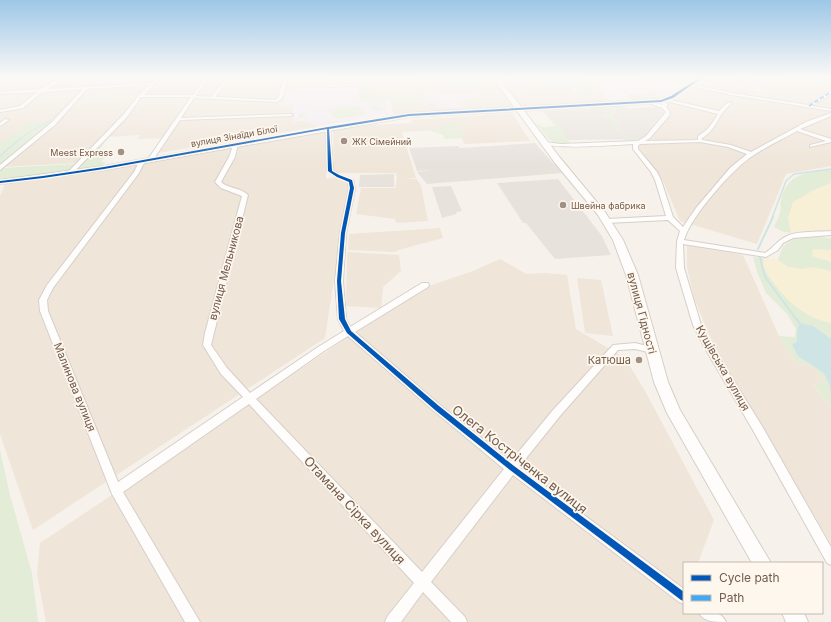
<svg xmlns="http://www.w3.org/2000/svg" width="831" height="622" font-family="Inter,sans-serif">
	<rect width="100%" height="100%" fill="#f6f2eb"/>
	<path fill="#efe5d9" d="M0 78H325L327 82 370 78 377 85 420 78H493L513 107 396 116 393 113 390 100 371 96 366 85 301 88 293 106V121H304L315 124 317 127 158 153 166 138 137 139 140 135 104 137 77 163 0 167V95L62 89 64 88 0 91Z
		M516 78H537L546 88 570 87 574 91 601 92 612 103 540 107Z
		M640 78H694L685 85 672 82 650 83Z
		M778 78H831V109L736 94 719 90 723 88 705 83 710 81 758 91Z
		M694 87 831 111V166L786 174 757 244 680 221 663 181 638 146 650 140 657 129 671 114 666 105Z
		M512 113 530 141 464 144 458 129 402 132 416 178 403 179H417L421 186 428 221 396 223 395 219 356 214 361 188H395L397 179 396 173H334L333 130 371 125 412 123 411 120Z
		M325 131 326 179 337 177 349 181 325 338 33 530 0 434V196L5 184 144 163Z
		M440 228 443 238 402 249 394 252 348 250 349 234Z
		M687 245 743 255 779 336 797 364 813 366 825 383 813 384 831 408V544L713 344 694 298 687 267Z
		M347 252 399 255 401 271 383 287 381 308 346 306Z
		M500 259 526 274 545 273 567 275 576 329 625 358 645 391 714 520 698 563H684V613H700L711 622H46L37 574 40 543 420 289 473 271Z
		M577 278 601 280 613 336 585 333Z"/>
	<path fill="#f3e5dd" d="M499 78H516L540 107 520 106Z"/>
	<path fill="#e8e2dd" d="M537 78H560L570 87 546 88Z
		M615 106H624L628 108 657 107 664 113 651 126 644 138 641 139 568 140 543 111 614 108Z
		M535 143 562 173 427 184 417 172 432 170 417 171 409 148 458 146 460 148Z
		M394 174V187H359L360 175Z
		M558 179 602 236 611 255 555 259 526 223H523L497 183Z
		M451 186 462 211 457 212 456 214 442 218 432 187Z"/>
	<path fill="#f3eaf2" d="M560 78H640L650 83 672 82 685 85 664 98 631 99 620 90 610 91 618 97 608 98 601 92 580 93 574 91Z
		M713 78H778L758 91 710 81Z
		M366 85 370 86 372 96 386 100 388 114 317 127 315 124 304 121 293 122V106L283 105 286 90Z
		M476 93 479 97 466 98 467 101 458 102 460 107 437 108 435 103H426L423 95Z"/>
	<path fill="#f7e5e4" d="M370 78H420L377 85 374 84Z"/>
	<path fill="#e3ecd7" fill-rule="evenodd" d="M420 78H426L428 83 384 85V87L434 85 435 81 437 86 416 87 419 94 417 95H379L414 94V91L378 93V89L381 88 380 85Z
		M564 78 586 79 602 93 590 95 602 96H587L589 98H587L584 95 578 94 580 90 572 86 570 87 561 79 567 81Z
		M738 78H754L759 81 754 87 741 86 733 83Z
		M473 80H475V83H477L475 84 477 83 481 91 475 92 479 91 478 89H453L444 92 443 90 446 89 445 86 439 83 473 82Z
		M358 85 370 86 372 96H410L411 97 401 102 413 98 414 99H423L425 104 394 106 409 105 396 104 401 102H395L394 100 359 101Z
		M685 85 686 86 666 99 632 100 619 87H622L631 95 654 94 649 90 634 89 650 88 663 99Z
		M377 103 381 105 383 109C374 118 309 130 304 117L298 118V114L304 113V117C312 109 364 102 377 103ZM360 104 373 103 380 105 382 108 381 110 375 105 369 106 374 111H380C369 118 316 127 305 119L307 115 314 112Z
		M358 105 366 114 336 119 329 111Z
		M604 106 607 107 615 106 614 118 616 119C617 127 623 133 629 139L644 138 651 126 664 113 657 106 666 112 642 140 625 141 624 139 626 138 614 128 612 121 609 118H606L602 114H611L612 113 609 109H593L591 107Z
		M549 119H554L566 134H563L571 144C549 144 550 141 537 124H540L542 127 555 126Z
		M45 121 52 122 0 166V143L20 130 27 122Z
		M461 124 467 126 460 127 464 138 444 139 443 135 425 129 441 128 444 125Z
		M105 143 95 154H107L101 162H106C101 169 85 170 77 170V168L99 146Z
		M76 164 69 171 0 180V169L2 168Z
		M831 169V183L812 191 788 217 791 233 784 232 774 227C775 222 779 218 780 213 781 209 780 205 781 201 785 174 809 171 831 169Z
		M821 237 831 238V408L813 383H825L813 366 797 364 779 336 795 337 796 329 787 314 766 293 757 272 753 257 778 260 783 246 795 238Z
		M0 450 10 495 32 573 38 622H0Z"/>
	<path fill="#f7efd6" d="M831 183V236L818 231 791 233 788 217 793 202 812 191Z
		M813 249 831 250V262L812 256Z
		M764 258 778 260 789 267 802 269 814 267 831 271V323C799 317 779 293 762 266Z"/>
	<path fill="#cee4e5" d="M800 323 813 326 831 339V395L830 385 824 373 798 356 792 344 797 342V329Z"/>
	<g fill="none" stroke-linecap="round" stroke-linejoin="round">
		<path stroke="#cee4e5" stroke-width="1" d="M85 87 89 86 95 81
			M20 139 29 132 48 122 83 88"/>
		<path stroke="#cee4e5" stroke-width="1.5" d="M0 156 21 138
			M772 218 786 181 794 174 831 169"/>
		<path stroke="#cee4e5" stroke-width="2" d="M758 249 773 217
			M760 257 765 277 797 320"/>
		<path stroke="#cee4e5" stroke-width="2.5" d="M796 319 802 326"/>
		<g stroke="#d5cfca" stroke-width="2">
			<path id="minor" d="M61 78H67L47 89 152 83 156 78H161L144 95H193L204 78H208L196 96 211 97 226 78H230L215 97 275 100 278 98 284 78H288L282 99 276 102 194 98 181 118 291 114 293 115 291 116 180 120 153 160 151 161 148 159 191 97H141L127 117 72 174 70 175 67 173 68 172 123 115 139 95 149 85 87 89 55 125 0 170V165L51 123 83 89 42 92 23 108 0 112V110L20 106 37 92 0 94V92L40 89Z
				M325 78H329L331 84 332 85 357 84 359 85 332 87 328 86Z
				M691 84 732 93 808 105 831 91V94L812 106 831 109V111L732 95 690 86Z
				M666 99 719 111 726 104 731 102V104C718 113 718 129 702 138V140L731 145 751 152 806 122 831 113V116L800 129 831 139V142L810 147V145L826 141 797 131C783 139 767 146 754 155 733 168 691 216 684 240L765 253C774 247 778 240 787 236 795 231 821 232 831 231V235L793 238 783 243 778 250 766 257 683 244 684 268 701 325 712 346 762 426 831 547V565L827 563 754 432 706 350 693 325 676 268 677 241 680 231 668 220 607 223 604 221 607 219 666 216 655 180 651 172 633 149V144C615 145 554 150 542 143L544 142 561 144 638 141 646 136 666 112 662 108 649 103 648 102 650 101 663 105 659 101 662 100 668 105 666 107 670 112 669 116 650 138 645 141 698 140V136C708 130 712 124 718 114L666 101ZM700 142 728 147 747 154 730 168 696 208 683 227 673 217 661 180 657 172 638 149V146L640 144Z
				M5 119 9 120 0 126V123Z
				M328 127 330 128 333 170 340 175 353 180 355 188 346 233 343 281 346 319 350 327 422 283H428L429 285 428 287 355 332 440 405 511 461 553 410 613 345 635 343 655 348 656 350 655 352 652 353 635 349 618 350 560 416 519 467 684 589V604L679 602 513 475 431 582 465 617 467 622H451L423 592 401 622H385L387 617 414 583 249 404 123 492 200 622H185L112 494 40 311 39 300 47 285 134 172 140 160H144L145 161 139 173 53 288 47 300 48 311 118 482 243 397 221 374 203 345 205 333 242 196 221 188 215 182 229 157 234 143 238 144 235 157 221 182C228 189 240 187 248 195L211 345 227 368 250 393 318 347 344 331 338 319 335 281 340 233 349 188 348 182 336 177 327 171 326 128ZM348 336 434 411 504 469 422 572 256 399 324 351Z
				M699 613C710 613 721 610 726 622 715 622 704 622 699 613Z"/>
		</g>
		<g stroke="#d5cfca" stroke-width="2">
			<path id="tertiary" d="M697 78H703L674 98 661 103 409 117 104 170 0 184V180L104 166 409 113 660 99 670 96Z"/>
		</g>
		<g stroke="#d5cfc8" stroke-width="2">
			<path id="secondary" d="M493 78H499L561 159 605 212 623 240 638 275 668 382 680 410 771 563H752L667 413 654 382 626 275 613 240 598 215 555 163Z
				M782 613H804L808 622H786Z"/>
		</g>
		<use href="#minor" fill="#fefdfc" fill-rule="evenodd"/>
		<use href="#tertiary" fill="#fefdfc" fill-rule="evenodd"/>
		<use href="#secondary" fill="#fefdfc" fill-rule="evenodd"/>
		<path stroke="#3fa9f5" stroke-width="2" stroke-dasharray="4.5 2" stroke-linecap="butt" d="M809 106 831 92"/>
		<g stroke="#fef7ed" stroke-width="3">
			<path id="cycleway" d="M699 78H702L673 98 661 102 409 116 329 129 332 171 339 175 352 180 354 188 345 233 341 281 345 319 351 331 439 406 514 466 684 592V601L681 600 510 470 435 410 347 333 339 319 337 281 341 233 350 188 349 182 337 177 328 171 327 129 104 169 43 178 0 183V181L43 176 104 167 328 127 409 114 661 100 671 96Z"/>
		</g>
		<use href="#cycleway" fill="#0057b8" fill-rule="evenodd"/>
	</g>
	<linearGradient id="sky" x2="0" y2="1"><stop stop-color="#9dc7e7"/><stop offset="0.47" stop-color="#fbf9f6"/><stop offset="1" stop-color="#fbf9f6" stop-opacity="0"/></linearGradient>
	<rect width="831" height="165" fill="url(#sky)"/>
	<g fill="#a19084" stroke="#fef7ed" stroke-width="1.5">
		<circle cx="344" cy="141" r="4"/>
		<circle cx="121" cy="152" r="4"/>
		<circle cx="563" cy="205" r="4"/>
		<circle cx="639" cy="360" r="4"/>
	</g>
	<g text-anchor="middle" dominant-baseline="central" stroke-width="3.5" stroke-linejoin="round" paint-order="stroke">
		<g font-size="9" fill="#735b4d" stroke="#fef7ed">
			<text transform="translate(234 136) rotate(-10)">вулиця Зінаїди Білої</text>
		</g>
		<g font-size="9" fill="#735b4d" stroke="#fef7ed" text-anchor="start">
			<text x="352" y="141">ЖК Сімейний</text>
			<text x="113" y="152" text-anchor="end">Meest Express</text>
			<text x="571" y="205">Швейна фабрика</text>
		</g>
		<g font-size="11" fill="#735b4d" stroke="#fef7ed">
			<text transform="translate(226 268) rotate(-75)">вулиця Мельникова</text>
			<text transform="translate(642 313) rotate(75)">вулиця Гідності</text>
			<text transform="translate(723 368) rotate(60)">Кущівська вулиця</text>
			<text transform="translate(75 387) rotate(68)">Малинова вулиця</text>
		</g>
		<g font-size="11" fill="#735b4d" stroke="#fef7ed" text-anchor="end">
			<text x="631" y="360">Катюша</text>
		</g>
		<g font-size="13" fill="#735b4d" stroke="#fef7ed">
			<text transform="translate(520 459) rotate(38)">Олега Костріченка вулиця</text>
			<text transform="translate(355 510) rotate(47)">Отамана Сірка вулиця</text>
		</g>
	</g>
	<rect x="683" y="562" width="140" height="52" fill="#fef7ed" stroke="#c6b9ad"/>
	<rect x="691" y="575" width="20" height="6" fill="#0057b8" stroke="#c6b9ad"/>
	<text x="719" y="582" font-size="12" fill="#735b4d">Cycle path</text>
	<rect x="691" y="595" width="20" height="6" fill="#3fa9f5" stroke="#c6b9ad"/>
	<text x="719" y="602" font-size="12" fill="#735b4d">Path</text>
</svg>
